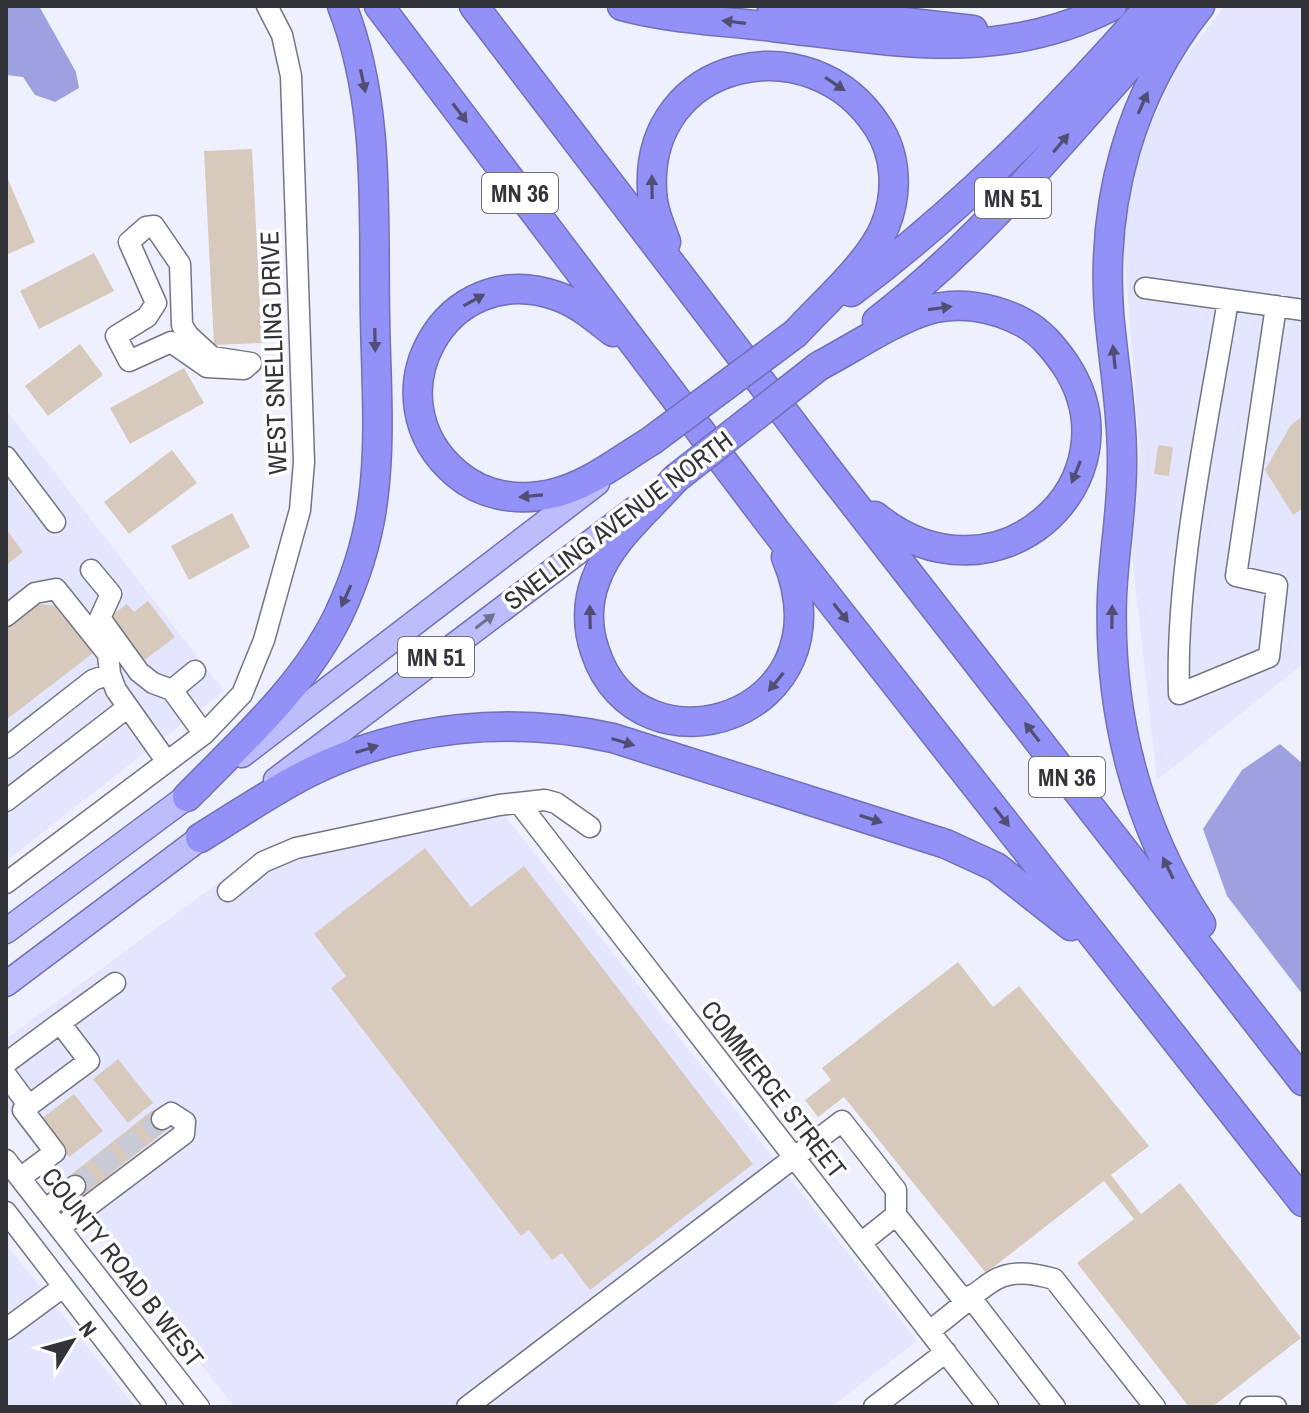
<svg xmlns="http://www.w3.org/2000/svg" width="1309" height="1413" font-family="'Archivo Narrow',sans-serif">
	<rect width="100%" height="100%" fill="#eff0fe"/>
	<path fill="#e4e5fe" d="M1225 6H1303V664L1157 780 1132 556 1140 454 1122 221 1146 134 1178 66Z
		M6 410 224 691 6 861Z
		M487 793 917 1341 831 1407H234L6 1109V1039L267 847Z
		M6 1244 135 1407H6Z"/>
	<path fill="#9ea0e0" d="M6 6H39L76 72 79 88 55 102 35 95 23 77 6 75Z
		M1280 744 1303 764V995L1227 896 1203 829 1242 770Z"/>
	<path fill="#d7c9bc" d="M252 149 262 343 214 345 204 151Z
		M6 175 35 242 6 255Z
		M94 253 114 291 39 329 20 291Z
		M80 344 103 375 48 416 25 386Z
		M184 368 204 403 130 444 110 408Z
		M1303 416V508L1293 515 1265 470 1291 425Z
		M1158 445 1173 447 1169 476 1154 474Z
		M172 450 197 483 129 534 104 502Z
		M232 513 250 547 189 580 171 546Z
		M6 529 23 552 6 565Z
		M148 601 175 637 142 662 108 618 127 604 134 612Z
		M36 604 57 606 93 653 6 720V627Z
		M425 848 471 907 524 866 753 1164 590 1290 562 1253 552 1260 529 1230 521 1236 331 988 346 976 314 934Z
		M958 962 993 1007 1019 986 1149 1146 1111 1175 1141 1214 1180 1183 1301 1338 1212 1407H1189L1077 1263 1134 1219 1104 1181 986 1273 844 1097 818 1117 805 1100 831 1080 822 1068Z
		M118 1059 153 1103 128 1123 93 1079Z
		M74 1094 103 1131 69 1157 40 1120Z
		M154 1109 169 1128 83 1196 68 1177Z"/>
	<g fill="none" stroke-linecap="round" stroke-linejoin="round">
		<path stroke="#c9cad7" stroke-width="20" stroke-dasharray="20 10" stroke-linecap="butt" d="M75 1186 162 1119"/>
		<g stroke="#737483" stroke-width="23">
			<path id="minor" d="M154 226 180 264 182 325 188 335 212 357 251 363 244 369 207 367 171 342 129 361 116 336 147 317 156 303 129 242 146 227Z
				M1145 288 1303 310
				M1228 300C1208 424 1175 570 1179 694L1269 657 1277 585 1236 576 1276 306
				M6 457 55 522
				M91 570 111 594 100 618 139 672 153 683 172 690 204 734
				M6 616 35 593 56 589 108 654 110 674
				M172 690 195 671
				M6 748 93 680 110 674 116 690 167 762
				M6 801 128 707
				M519 803 988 1407
				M6 883 204 734 242 694 264 640 300 510 304 462 291 76 282 35 267 6
				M228 891 263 862 296 848 499 805 545 800 556 803 590 827
				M6 1063 60 1023
				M6 1075 29 1106
				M6 1160 199 1407
				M20 1178 55 1152 23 1110 89 1061 60 1023 115 983
				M45 1210 75 1186
				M6 1212 156 1407
				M59 1228 184 1134 185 1122 171 1113 162 1119
				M861 1243 896 1215
				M6 1329 63 1287
				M930 1331 971 1298 1055 1407
				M467 1407 842 1121 896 1190V1215L961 1297C974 1298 979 1290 990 1283 1010 1269 1032 1273 1054 1279L1155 1407
				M874 1407 946 1352
				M1250 1407H1276"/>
		</g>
		<g stroke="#7170b6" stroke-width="27">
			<path id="major" d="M242 755 597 483
				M276 780 636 508
				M6 931 200 787
				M6 984 215 827"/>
		</g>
		<g stroke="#7170b6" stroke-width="31">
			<path id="highway" d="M379 6 775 530 1303 1202
				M474 6 831 474 1303 1081
				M622 6C670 19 723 21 773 27 892 41 1000 64 1112 6
				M1200 6C1130 94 1101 201 1109 312 1113 360 1122 409 1122 457 1123 504 1114 550 1112 596 1108 712 1137 827 1201 924
				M772 7 973 30
				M666 242C660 225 652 208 652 190 645 59 811 22 878 127 897 156 898 194 885 226 870 263 823 303 796 333
				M851 292C962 209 1059 110 1150 6
				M877 321C993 232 1080 117 1179 11
				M613 332C595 318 578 303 557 296 445 256 367 399 457 474 484 497 521 502 555 493 589 485 621 459 651 441
				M819 366C850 350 896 319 928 310 959 301 993 307 1022 322 1041 332 1053 347 1065 364 1142 480 996 615 875 516
				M675 479C648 510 610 540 596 579 587 602 587 628 595 651 638 783 853 718 786 557
				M187 797C242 741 303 687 338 616 355 580 368 540 373 500 381 440 376 378 375 318 373 213 381 105 342 6
				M200 838C236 816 272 791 310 772 404 725 512 716 613 738L946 844 996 867 1071 926"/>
		</g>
		<use href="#minor" stroke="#fff" stroke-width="20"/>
		<use href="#major" stroke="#bebdfb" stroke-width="24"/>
		<use href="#highway" stroke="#9291f8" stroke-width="28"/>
		<g stroke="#7170b6" stroke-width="31" stroke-linecap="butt">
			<path id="highway-bridge" d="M651 441 796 333
				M675 479 819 366"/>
		</g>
		<use href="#highway-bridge" stroke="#9291f8" stroke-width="28"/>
	</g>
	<defs><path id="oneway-solid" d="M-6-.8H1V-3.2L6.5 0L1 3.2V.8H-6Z" transform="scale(2)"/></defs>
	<g fill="#504f73">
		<use href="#oneway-solid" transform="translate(734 22) rotate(-173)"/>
		<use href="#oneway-solid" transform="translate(363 81) rotate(78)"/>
		<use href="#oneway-solid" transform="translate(835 84) rotate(34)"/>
		<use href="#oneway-solid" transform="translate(1143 103) rotate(-66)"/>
		<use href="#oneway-solid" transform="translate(460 113) rotate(53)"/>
		<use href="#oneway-solid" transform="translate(1061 143) rotate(-50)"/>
		<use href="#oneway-solid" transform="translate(652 187) rotate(-91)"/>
		<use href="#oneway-solid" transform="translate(474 300) rotate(-29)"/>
		<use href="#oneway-solid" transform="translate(940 308) rotate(-8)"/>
		<use href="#oneway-solid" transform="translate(375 340) rotate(89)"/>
		<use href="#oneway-solid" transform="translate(1114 357) rotate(-96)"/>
		<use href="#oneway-solid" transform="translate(1076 472) rotate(112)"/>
		<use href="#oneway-solid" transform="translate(531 496) rotate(175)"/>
		<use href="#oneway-solid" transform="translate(346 596) rotate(114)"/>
		<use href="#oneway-solid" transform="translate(841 613) rotate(52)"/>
		<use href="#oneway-solid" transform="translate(590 617) rotate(-91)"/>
		<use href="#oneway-solid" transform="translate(1112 617) rotate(-89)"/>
		<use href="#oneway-solid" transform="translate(776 682) rotate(129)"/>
		<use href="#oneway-solid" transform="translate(1032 732) rotate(-128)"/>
		<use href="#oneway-solid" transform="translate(623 742) rotate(17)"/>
		<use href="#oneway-solid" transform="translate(367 749) rotate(-17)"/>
		<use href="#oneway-solid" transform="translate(1002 817) rotate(52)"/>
		<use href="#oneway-solid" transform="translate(871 819) rotate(18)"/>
		<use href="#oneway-solid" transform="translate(1168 868) rotate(-116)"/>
	</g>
	<use fill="#727191" href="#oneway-solid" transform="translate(485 621) rotate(-37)"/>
	<g text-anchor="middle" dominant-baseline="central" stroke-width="7" stroke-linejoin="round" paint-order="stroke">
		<g fill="#fff" stroke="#707075" stroke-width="2">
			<rect x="482" y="173" width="76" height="40" rx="6"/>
			<rect x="975" y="178" width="76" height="40" rx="6"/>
			<rect x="398" y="637" width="76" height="40" rx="6"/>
			<rect x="1029" y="757" width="76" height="40" rx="6"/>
		</g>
		<g font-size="24" font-weight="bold" fill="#33333a">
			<text x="520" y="193">MN 36</text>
			<text x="1013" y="198">MN 51</text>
			<text x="436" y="657">MN 51</text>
			<text x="1067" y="777">MN 36</text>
		</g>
		<g font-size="26" fill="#33333a" stroke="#fff">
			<text transform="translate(273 353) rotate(-92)">WEST SNELLING DRIVE</text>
			<text transform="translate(618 520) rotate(-37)">SNELLING AVENUE NORTH</text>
			<text transform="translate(774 1089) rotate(52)">COMMERCE STREET</text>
			<text transform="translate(123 1267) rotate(52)">COUNTY ROAD B WEST</text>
		</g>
	</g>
	<rect width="1309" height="1413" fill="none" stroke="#33333a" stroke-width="16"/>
	<g transform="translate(72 1341) rotate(53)" stroke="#ffffff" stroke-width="6" paint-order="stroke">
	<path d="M0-6L14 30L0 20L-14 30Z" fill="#33333a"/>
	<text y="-12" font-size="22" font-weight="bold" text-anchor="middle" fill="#33333a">N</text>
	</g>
</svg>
